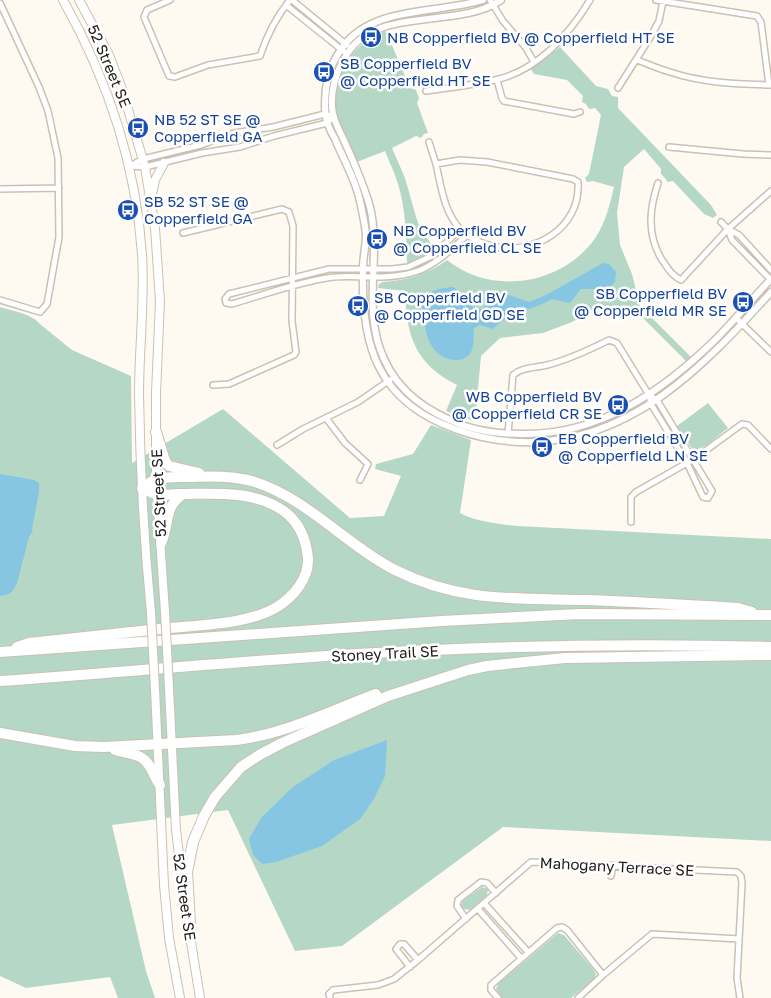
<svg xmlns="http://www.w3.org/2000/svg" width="771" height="998" font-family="'Golos Text',sans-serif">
	<rect width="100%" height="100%" fill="#fffaf1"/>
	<path fill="#b4d8c5" d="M386 31 410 88 416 90 419 98 417 103 428 133 424 134 421 138 416 136 392 148 405 178 417 220 421 230 435 249 422 257 407 263C406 236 406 210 398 184 395 173 389 162 385 151L357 162C350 147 341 131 337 116 328 79 351 43 386 31Z
		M560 47 596 86 608 89 612 96 618 97V108L711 205 717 215 713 218 704 214 673 181 667 182 666 179 661 174V169L644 149 624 167 617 213 620 245 632 274 640 306 692 358 687 362 634 309 616 306H601L572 322 543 333 500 338 481 356 475 421 471 420 446 411 457 385C415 364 406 335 405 291L378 288 379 284 382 282C406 281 428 274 447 260 493 297 564 284 596 237 606 221 610 204 614 187L593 181 587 182 585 178 589 174 601 115 595 108 589 109 586 104 582 102 583 96 567 80 534 74 531 69Z
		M0 307C13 311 32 314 40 324L72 350 131 376 132 463 223 409 350 518 384 516 401 476 375 469 376 464 413 454 431 425 471 440 460 513C477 522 499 524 518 526L771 539V841L503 827 342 946 295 951 228 810 112 825 146 971 155 998H118L110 977 26 988 0 976Z
		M708 403 728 428C718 435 705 450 693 450L677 426Z
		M482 887 488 889 487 895 470 910 463 909 461 905 463 901Z
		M558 933 564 935 593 969 596 974 594 979 571 998H502L496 989 498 984Z"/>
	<path fill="#86c6e2" d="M603 263 609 264 616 272 615 282 608 289H581L570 303 552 299C530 312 512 310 493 329L480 325 474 328C473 336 475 348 469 355 459 365 441 359 434 349 424 337 425 318 421 304 431 289 436 289 453 287L464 295 473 307 482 309 493 299 506 294 529 302 546 295Z
		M0 474 34 480 39 483V492L32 529 33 531 29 537 17 583C13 592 10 595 0 596Z
		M387 740 385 776 374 799 360 819 322 846 276 862 262 864 253 855 249 839 261 818 293 787 334 760Z"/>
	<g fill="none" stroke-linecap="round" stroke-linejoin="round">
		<g stroke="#cac1b3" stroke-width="8">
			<path id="minor" d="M170 0 147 10 144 17 169 76 175 77 208 65 260 56C267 35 276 17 290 0
				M292 0 347 45
				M490 0 503 21 526 48 534 62
				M656 0 757 16 761 22 769 85
				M0 3 39 87 48 111 58 158 59 237 47 304 40 312 0 300
				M286 5 347 54
				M637 60C648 64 659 69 670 72 702 83 737 84 771 85
				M497 80 502 98 504 101 574 114 580 112
				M618 88 651 36 659 21 663 1
				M426 91C449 88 472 85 495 80 537 71 569 35 590 0
				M429 142 436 164
				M669 147 743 154 771 155
				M460 160 487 162 573 179 578 182C581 229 533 256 492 246 481 243 469 238 461 230 444 213 441 186 436 164Z
				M129 166 145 167 202 153 240 147 274 136 327 123 334 116
				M130 166 143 159 201 145 234 133 273 127 325 114 328 115
				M658 183C649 210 647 235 662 260 668 268 671 275 681 280L728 229 771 191
				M0 189 59 188
				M721 222 728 229 739 235 771 270
				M460 229 434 255 408 267 392 269H329L229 294 225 299 226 303 232 304C263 295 295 283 327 278 341 275 356 277 369 277 418 278 432 268 467 235
				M728 229 732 240 771 280
				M183 233 282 209 289 212 293 226 292 321 296 352 294 355 229 384 213 385
				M736 318 771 352
				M326 418 345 443 368 464 360 480
				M508 434 513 375C522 367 535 368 547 365 568 360 589 350 609 340L617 343 649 395 651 404 687 463 703 497 708 498 712 491 657 400 649 395
				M277 445 303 429 358 402 390 380
				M631 522V497L636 492 694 459 742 424 748 425 771 449
				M611 876 613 865
				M484 903 528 952
				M478 909 521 958
				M466 919 457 906 458 900 481 882 487 883 496 893
				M410 967 396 949 400 944H404L418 960
				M603 975 652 934 739 939
				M330 998 329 994 333 990 378 985 394 979 418 960 531 862 737 872 741 876 742 883 737 978 740 998
				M498 998 491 990V985L557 928 562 927 567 930 603 975 578 998"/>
		</g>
		<g stroke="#cac1b3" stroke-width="9">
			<path id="tertiary" d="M483 0C438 14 372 5 342 48 333 60 328 74 326 88 325 98 324 107 326 117 327 125 331 132 335 139 344 160 357 183 361 206 363 215 365 225 366 234 366 246 363 257 363 268 362 301 364 337 379 367 395 399 422 417 455 429 476 437 498 441 520 442 629 446 704 366 771 292
				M501 0C458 30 378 5 347 54 336 71 329 93 333 114 335 124 342 135 346 145 355 165 364 185 370 207 382 258 361 309 384 359 399 393 428 412 462 425 481 432 503 434 523 434 600 435 663 391 716 339 735 320 752 299 771 279"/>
		</g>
		<g stroke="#cac1b3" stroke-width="10">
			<path id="secondary" d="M63 0C107 78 136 165 142 254 145 301 139 348 139 394 140 467 144 540 151 613
				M79 0 109 55 122 89 145 167 155 228 160 301 156 393V479L165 612
				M152 194 155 180 164 163
				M169 688 176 830 186 912
				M155 689 164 885 169 938 180 998
				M190 936 200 998"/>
		</g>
		<g stroke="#cac1b3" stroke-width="12">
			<path id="motorway" d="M156 432 165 461 169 466 199 473
				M142 488C146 486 150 482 154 480 162 476 182 477 192 477 213 476 235 476 255 482 308 499 346 545 395 570 461 603 517 598 587 600 637 602 688 605 738 608L752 612
				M161 543C171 522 162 509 183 494
				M17 647 29 643C76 638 123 633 169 628 202 625 249 624 277 607 293 597 309 579 308 558 306 538 298 519 279 508 250 490 212 494 179 494 172 494 163 496 156 494 151 493 147 490 142 488
				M0 652 442 621 579 614 771 615
				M0 681C152 670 304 655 457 649 562 645 666 644 771 647
				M0 733 75 746 104 747 236 740C285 734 330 711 376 694
				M115 750C128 754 143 753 150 767 154 773 155 779 160 785
				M191 940 187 872 193 842 204 816 215 797 241 767 261 754 282 743 388 696 468 670 487 666 565 658 771 655"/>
		</g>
		<use href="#minor" stroke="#fff" stroke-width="5"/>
		<use href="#tertiary" stroke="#fff" stroke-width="6"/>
		<use href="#secondary" stroke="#fff" stroke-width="8"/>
		<use href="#motorway" stroke="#fff" stroke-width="10"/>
		<g stroke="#cac1b3" stroke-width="10" stroke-linecap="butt">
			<path id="secondary-bridge" d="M165 612 169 688
				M151 613 155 689"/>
		</g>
		<use href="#secondary-bridge" stroke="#fff" stroke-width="8"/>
	</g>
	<defs>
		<g id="bus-disc" transform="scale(1.125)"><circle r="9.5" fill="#1a4fb4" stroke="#fff"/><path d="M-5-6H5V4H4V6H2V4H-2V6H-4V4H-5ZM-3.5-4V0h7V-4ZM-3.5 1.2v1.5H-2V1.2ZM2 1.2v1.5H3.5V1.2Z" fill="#fff"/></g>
	</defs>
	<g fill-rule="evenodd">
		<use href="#bus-disc" x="371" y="37"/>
		<use href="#bus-disc" x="324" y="72"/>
		<use href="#bus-disc" x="138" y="128"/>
		<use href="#bus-disc" x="128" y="210"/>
		<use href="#bus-disc" x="377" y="239"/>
		<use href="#bus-disc" x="743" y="302"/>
		<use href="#bus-disc" x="358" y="306"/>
		<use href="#bus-disc" x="618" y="405"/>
		<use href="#bus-disc" x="542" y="447"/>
	</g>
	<g text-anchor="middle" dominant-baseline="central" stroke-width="5" stroke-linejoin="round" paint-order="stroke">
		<g font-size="15" fill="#164399" stroke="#fff" text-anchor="start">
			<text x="387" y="37">NB Copperfield BV @ Copperfield HT SE</text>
			<text x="340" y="63">SB Copperfield BV<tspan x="340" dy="17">@ Copperfield HT SE</tspan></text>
			<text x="154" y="119">NB 52 ST SE @<tspan x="154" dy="17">Copperfield GA</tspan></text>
			<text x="144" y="201">SB 52 ST SE @<tspan x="144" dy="17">Copperfield GA</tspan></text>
			<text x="393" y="230">NB Copperfield BV<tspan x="393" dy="17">@ Copperfield CL SE</tspan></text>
			<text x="727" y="293" text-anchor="end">SB Copperfield BV<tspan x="727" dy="17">@ Copperfield MR SE</tspan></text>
			<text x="374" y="297">SB Copperfield BV<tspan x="374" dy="17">@ Copperfield GD SE</tspan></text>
			<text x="602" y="396" text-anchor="end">WB Copperfield BV<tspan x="602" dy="17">@ Copperfield CR SE</tspan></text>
			<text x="558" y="438">EB Copperfield BV<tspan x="558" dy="17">@ Copperfield LN SE</tspan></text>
		</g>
		<g font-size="15" fill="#201c17" stroke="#fff">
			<text transform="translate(110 66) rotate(67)">52 Street SE</text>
			<text transform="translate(158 493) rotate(-93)">52 Street SE</text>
			<text transform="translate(385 653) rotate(-3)">Stoney Trail SE</text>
			<text transform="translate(617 866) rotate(3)">Mahogany Terrace SE</text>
			<text transform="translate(185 897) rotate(82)">52 Street SE</text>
		</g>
	</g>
</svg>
